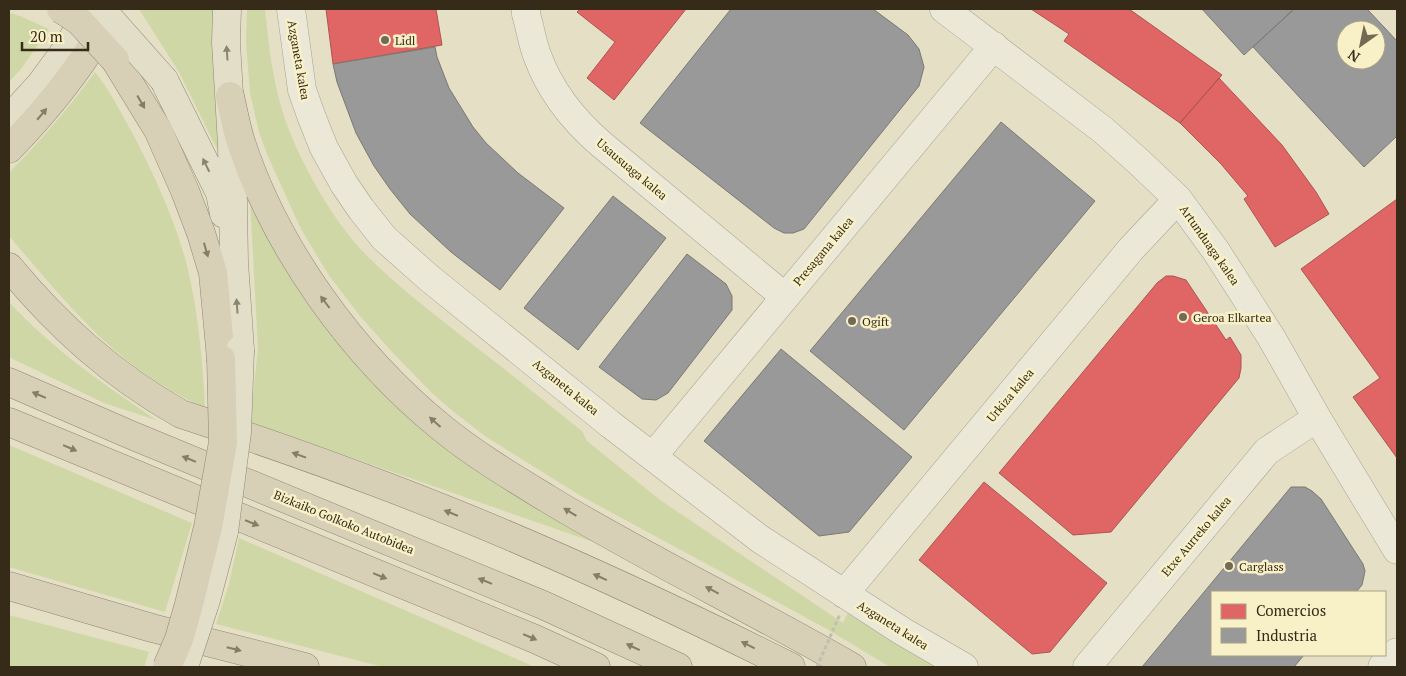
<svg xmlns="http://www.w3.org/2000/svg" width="1406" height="676" font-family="'PT Serif',serif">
	<rect width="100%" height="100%" fill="#e4dfc5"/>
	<path fill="#d0d7a6" d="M139 9H214L218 151 179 72Z
		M247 9H265C268 38 271 67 278 95 289 145 331 220 367 256 402 291 442 320 481 351 515 377 548 404 582 431L587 441 660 500 843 623 848 612 937 667H890L827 629 581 496 485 436 454 412 433 394 394 354 360 316 328 274 301 229 269 159 259 132 250 93 246 42Z
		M9 13 20 16 49 29 21 69 9 82Z
		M95 72C108 88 119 109 129 127 153 171 180 230 190 279 199 321 203 365 205 408 163 389 122 360 90 327 61 298 35 266 9 236V173C40 141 68 109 95 72Z
		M250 199 268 237 310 305 430 436 482 474 599 544 250 422 258 349Z
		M9 302C52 349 104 384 156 420L104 403 9 357Z
		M9 445 192 523 165 612 9 567Z
		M239 538 535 667H383L216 624 229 584Z
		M9 615 149 652 144 667H9Z"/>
	<path fill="#e06666" stroke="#ad544f" d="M326 9H436L442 45 333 64Z
		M580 9H686L614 100 587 78 615 42 577 12Z
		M1031 9H1129L1222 75 1180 123 1064 41 1069 34Z
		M1219 78 1282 145 1316 192 1329 214 1275 247 1244 199 1248 196 1221 164 1180 123Z
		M1397 199V458L1353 397 1380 378 1301 269Z
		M1166 276H1173L1186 280 1226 340 1230 337 1241 355V368L1239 378 1111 532 1073 535 999 473 1157 283Z
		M984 482 1107 583 1050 652 1032 654 919 560Z"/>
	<path fill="#999" stroke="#7b7873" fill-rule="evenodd" d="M731 9H873L908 35 919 49 924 67 919 86 804 229 793 233H784L774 228 640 123Z
		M1202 9H1294L1244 55Z
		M1294 9H1367L1397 41V136L1364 167 1253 47ZM1346 30H1376V60H1346Z
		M435 47 437 57 449 88 473 127 486 143 518 173 564 208 500 290 451 252 410 214 390 189 374 166 356 133 337 82 333 64Z
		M1001 122 1095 201 904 430 810 351Z
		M613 196 666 238 578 350 524 308Z
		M687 254 726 284 732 296V310L668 393 656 400 642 399 599 367Z
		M781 349 912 457 849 532 819 536 704 441Z
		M1291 487H1305L1312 491 1321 499 1363 564 1365 571 1362 585 1356 592H1212V655H1304L1294 667H1142Z"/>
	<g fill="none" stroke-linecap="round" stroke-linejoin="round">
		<g stroke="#a8a290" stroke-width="29">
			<path id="minor" d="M291 9 302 90 312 118 324 148 344 184 361 209 384 238 429 278 610 424 760 539 902 631 964 667
				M526 9V14C530 27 532 42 537 55 550 91 572 119 601 144L785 297
				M944 9 1103 130 1139 162 1178 199 1216 251 1271 337 1317 418 1397 550
				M653 456 994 46
				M844 594 1131 249 1178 199
				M1087 667 1267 451 1317 418
				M1382 667 1390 657 1397 652"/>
		</g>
		<g stroke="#8d8876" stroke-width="29">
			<path id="major" d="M227 9 226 43 232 145 234 262 240 350
				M164 80 220 193 224 214
				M9 119 40 85 68 47 89 9"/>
		</g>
		<g stroke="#8d8876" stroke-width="29">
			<path id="highway" d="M115 60 158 130 185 191 201 233 213 273 221 359
				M230 96C233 110 236 125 240 139 275 248 353 356 442 428 475 455 512 477 548 499 647 559 752 609 852 667
				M9 149C47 110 81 68 108 20
				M9 267C59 327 112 375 181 414 248 436 314 459 380 484 521 537 657 600 791 667
				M9 382 131 435 543 605 678 667
				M9 422 535 639 596 667
				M9 586 152 628 305 667"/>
		</g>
		<use href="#minor" stroke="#ebe8d8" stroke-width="28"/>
		<use href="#major" stroke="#e3dec8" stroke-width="28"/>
		<use href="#highway" stroke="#d7cfb6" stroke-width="28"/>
		<g stroke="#8d8876" stroke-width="29" stroke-linecap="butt">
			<path id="major-bridge" d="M101 9 164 80
				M184 667 206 600 224 532 237 432 240 350"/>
		</g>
		<g stroke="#8d8876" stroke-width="29" stroke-linecap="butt">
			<path id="highway-bridge" d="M61 9 79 21 115 60
				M167 667 179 639 189 604 208 527 223 442 221 359"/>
		</g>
		<path stroke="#c3bfb0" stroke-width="3" stroke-dasharray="4 2.5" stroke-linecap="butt" d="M817 667 840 614"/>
		<use href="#major-bridge" stroke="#e3dec8" stroke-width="28"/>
		<use href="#highway-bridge" stroke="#d7cfb6" stroke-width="28"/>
	</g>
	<defs><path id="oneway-solid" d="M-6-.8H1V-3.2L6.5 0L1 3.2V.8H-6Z" transform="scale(1.25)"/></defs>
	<g fill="#8c8470">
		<use href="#oneway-solid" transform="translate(227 53) rotate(-94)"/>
		<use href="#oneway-solid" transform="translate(206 165) rotate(-116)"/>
		<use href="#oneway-solid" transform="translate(237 306) rotate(-94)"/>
	</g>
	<g fill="#867c68">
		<use href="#oneway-solid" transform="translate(141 102) rotate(60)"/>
		<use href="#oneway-solid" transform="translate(42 114) rotate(-50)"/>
		<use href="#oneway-solid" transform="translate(206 250) rotate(74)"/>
		<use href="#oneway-solid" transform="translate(325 302) rotate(-127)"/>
		<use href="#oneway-solid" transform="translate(39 395) rotate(-157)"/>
		<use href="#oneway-solid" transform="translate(435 422) rotate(-138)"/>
		<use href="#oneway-solid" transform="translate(70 448) rotate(23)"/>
		<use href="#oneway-solid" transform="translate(299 455) rotate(-160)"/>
		<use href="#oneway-solid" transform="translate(189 459) rotate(-158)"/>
		<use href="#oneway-solid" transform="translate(570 512) rotate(-149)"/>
		<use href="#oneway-solid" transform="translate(451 513) rotate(-158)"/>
		<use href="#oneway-solid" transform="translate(252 523) rotate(22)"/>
		<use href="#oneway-solid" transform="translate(380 576) rotate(22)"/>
		<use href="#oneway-solid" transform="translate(600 577) rotate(-156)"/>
		<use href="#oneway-solid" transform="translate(485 581) rotate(-158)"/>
		<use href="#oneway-solid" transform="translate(712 590) rotate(-152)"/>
		<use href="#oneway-solid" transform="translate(530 637) rotate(23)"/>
		<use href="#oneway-solid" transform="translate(748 645) rotate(-153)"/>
		<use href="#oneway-solid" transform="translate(633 647) rotate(-155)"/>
		<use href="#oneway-solid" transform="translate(234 649) rotate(14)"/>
	</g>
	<g fill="#736955" stroke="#f8f1c8" stroke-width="2">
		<circle cx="385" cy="40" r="5"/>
		<circle cx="1183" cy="317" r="5"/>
		<circle cx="852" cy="321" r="5"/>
		<circle cx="1229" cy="566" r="5"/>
	</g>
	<g text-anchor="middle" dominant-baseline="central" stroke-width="5" stroke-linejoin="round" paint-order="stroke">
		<g font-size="12" fill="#362a19" stroke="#f8f1c8" text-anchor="start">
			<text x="395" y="40">Lidl</text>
			<text x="1193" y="317">Geroa Elkartea</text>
			<text x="862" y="321">Ogift</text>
			<text x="1239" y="566">Carglass</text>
		</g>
		<g font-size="12" fill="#362a19" stroke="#f8f1c8">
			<text transform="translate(299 60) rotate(80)">Azganeta kalea</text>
			<text transform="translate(632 169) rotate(40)">Usausuaga kalea</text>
			<text transform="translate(1210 245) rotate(55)">Artunduaga kalea</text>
			<text transform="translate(823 251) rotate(-50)">Presagana kalea</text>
			<text transform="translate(566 387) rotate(39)">Azganeta kalea</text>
			<text transform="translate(1010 395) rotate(-50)">Urkiza kalea</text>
			<text transform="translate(344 522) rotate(22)">Bizkaiko Golkoko Autobidea</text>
			<text transform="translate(1196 536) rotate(-50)">Etxe Aurreko kalea</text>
			<text transform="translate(893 625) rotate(32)">Azganeta kalea</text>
		</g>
	</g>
	<rect width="1406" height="676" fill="none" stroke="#362a19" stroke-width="20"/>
	<rect x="1211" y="591" width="175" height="65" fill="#f8f1c8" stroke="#aaa182"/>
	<rect x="1221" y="604" width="25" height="15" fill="#e06666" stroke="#aaa182"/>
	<text x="1256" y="616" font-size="15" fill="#362a19">Comercios</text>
	<rect x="1221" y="628" width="25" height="15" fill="#999999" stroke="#aaa182"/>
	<text x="1256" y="641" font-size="15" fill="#362a19">Industria</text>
	<g transform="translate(1361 45) rotate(213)"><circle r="24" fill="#f8f1c8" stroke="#aaa182"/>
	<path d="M0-4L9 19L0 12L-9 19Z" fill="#736955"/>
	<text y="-8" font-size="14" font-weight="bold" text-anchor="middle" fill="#362a19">N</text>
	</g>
	<path d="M22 42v8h66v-8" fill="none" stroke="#362a19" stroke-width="2.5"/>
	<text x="30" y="42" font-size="15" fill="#362a19" stroke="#f8f1c8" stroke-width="4" paint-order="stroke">20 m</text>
</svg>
